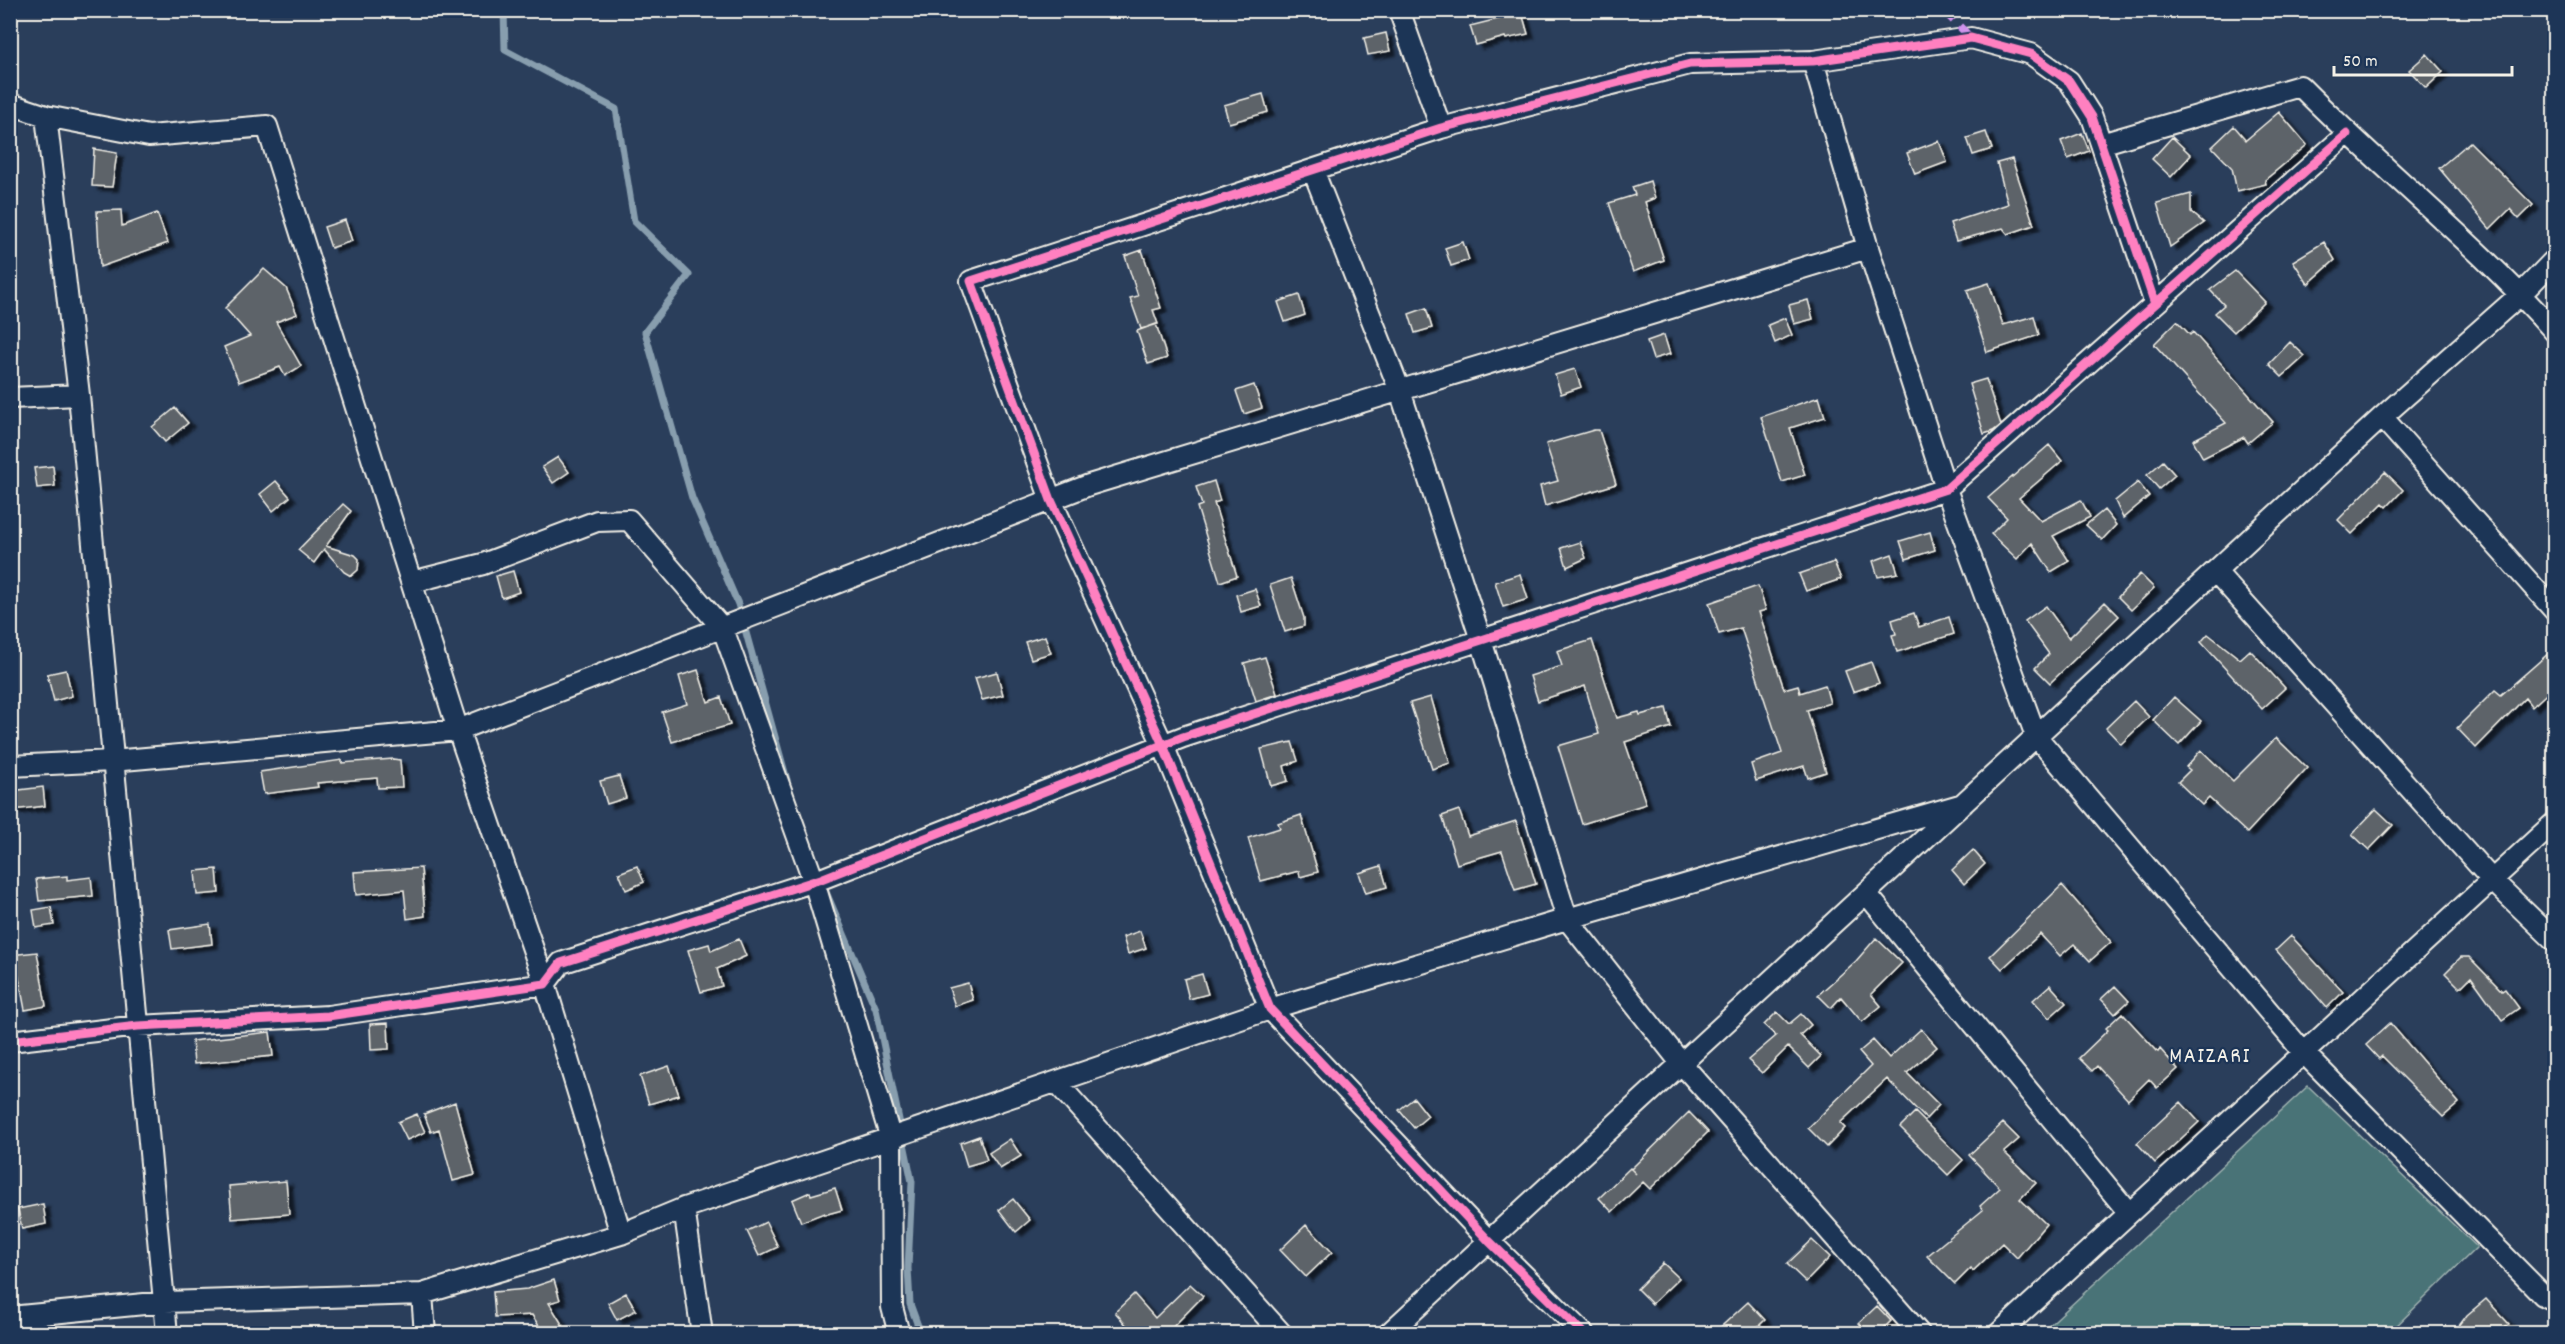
<svg xmlns="http://www.w3.org/2000/svg" width="2565" height="1344" font-family="Dekko,sans-serif">
	<defs>
		<filter id="shadow"><feDropShadow dx="6" dy="4" stdDeviation="1.5" flood-color="#0009"/></filter>
	</defs>
	<rect width="100%" height="100%" fill="#2a3e5b"/>
	<filter id="ink" filterUnits="userSpaceOnUse"><feTurbulence type="fractalNoise" baseFrequency=".0167" numOctaves="2"/><feDisplacementMap in="SourceGraphic" scale="12" xChannelSelector="R" yChannelSelector="G"/><feConvolveMatrix kernelMatrix="1 2 1 2 8 2 1 2 1" color-interpolation-filters="sRGB"/></filter>
	<g filter="url(#ink)">
		<path fill="#4a7377" stroke="#9fb2b0" stroke-width="1.5" d="M2308 1086 2477 1247 2389 1333H2041Z"/>
		<g fill="none" stroke-linecap="round" stroke-linejoin="round">
			<path stroke="#889eae" stroke-width="7" d="M504 10 505 50 616 109 634 221 689 275 645 332 692 498 738 604 787 780
				M826 892 876 1009 912 1182 908 1268 910 1304 921 1334"/>
		</g>
		<path fill="#5d6469" stroke="#f4f1e8" stroke-width="1.5" filter="url(#shadow)" d="M1522 13 1528 34 1506 39 1505 37 1476 45 1470 26Z
			M1386 33 1390 51 1368 55 1364 38Z
			M2427 54 2443 72 2426 88 2409 70Z
			M1263 94 1268 112 1229 123 1224 105Z
			M2279 112 2307 145 2265 180 2266 184 2237 191 2232 168 2212 147 2234 126 2246 140Z
			M1986 132 1992 149 1973 155 1967 138Z
			M2082 133 2089 151 2068 159 2061 141Z
			M2172 137 2191 155 2171 177 2152 159Z
			M1939 141 1947 162 1915 174 1907 153Z
			M2470 142 2533 205 2519 219 2510 209 2490 229 2439 168Z
			M94 149 117 153 112 187 92 186Z
			M2012 159 2034 225 2008 234 2003 228 1956 241 1950 223 2008 204 1997 163Z
			M1650 181 1655 198 1645 202 1664 260 1633 272 1609 203 1635 195 1632 187Z
			M2191 194V212L2204 223 2170 247 2157 203Z
			M121 210 122 226 157 213 168 243 100 267 97 211Z
			M345 220 352 241 331 248 324 227Z
			M1463 242 1469 260 1451 266 1445 248Z
			M2324 242 2335 260 2308 284 2293 261Z
			M1142 250 1161 308 1153 310 1158 324 1141 329 1130 298 1138 296 1125 256Z
			M264 269 286 288 297 314 276 322 301 366 285 376 280 367 239 382 224 347 250 336 225 308Z
			M2235 271 2265 302 2234 332 2215 313 2224 305 2210 290Z
			M1989 283 2003 325 2034 316 2039 335 1987 352 1967 290Z
			M1299 295 1305 315 1285 322 1278 302Z
			M1808 300 1813 319 1794 324 1789 305Z
			M1426 308 1432 328 1415 333 1409 314Z
			M1785 318 1792 335 1775 343 1768 325Z
			M2177 321 2190 335 2193 332 2273 422 2248 443 2244 437 2203 458 2193 440 2226 423 2154 344Z
			M1156 324 1167 358 1148 364 1137 331Z
			M1664 335 1670 354 1653 359 1647 341Z
			M2290 342 2305 356 2282 377 2269 364Z
			M1575 369 1581 387 1561 394 1555 375Z
			M1986 379 2001 425 1993 431 1984 434 1969 384Z
			M1254 385 1262 408 1244 414 1236 391Z
			M1819 397 1825 417 1790 428 1805 475 1782 482 1761 417Z
			M175 408 188 423 165 442 152 427Z
			M1594 430H1599L1616 484 1545 506 1540 486 1558 481 1546 444Z
			M2049 445 2062 461 2019 498 2041 521 2081 500 2090 517 2053 536 2069 561 2051 572 2032 543 2017 559 1991 534 2007 518 1988 498Z
			M558 457 569 472 553 483 542 467Z
			M2163 461 2175 475 2159 489 2147 475Z
			M53 466 55 486 37 488 34 468Z
			M2385 472 2403 490 2387 507 2383 503 2352 534 2338 520Z
			M276 481 290 497 273 511 260 494Z
			M1214 481 1220 501 1214 503 1237 576 1220 582 1197 507 1202 505 1196 487Z
			M2138 482 2149 496 2123 518 2115 501Z
			M343 504 351 511 326 546 355 555 359 559 358 570 351 576 344 572 324 549 314 563 298 550Z
			M2104 510 2116 525 2102 540 2086 525Z
			M1930 532 1935 550 1906 559 1900 541Z
			M1580 542 1586 558 1567 567 1561 548Z
			M1892 554 1898 573 1878 577 1873 561Z
			M1834 562 1841 579 1806 591 1799 574Z
			M513 571 519 592 502 598 496 576Z
			M1520 574 1528 599 1503 607 1495 582Z
			M2140 574 2154 588 2131 610 2118 597Z
			M1291 578 1304 618V626L1285 632 1270 585Z
			M1758 586 1766 610 1759 612 1784 689 1798 685 1800 693 1825 685 1830 703 1807 710 1826 772 1808 778 1804 766 1756 781 1751 764 1782 753 1741 628 1719 634 1709 603Z
			M1255 589 1261 606 1241 612 1236 595Z
			M2105 602 2119 616 2050 683 2035 668 2049 654 2025 621 2046 606 2069 638Z
			M1914 613 1919 627 1949 617 1954 634 1897 652 1892 635 1896 634 1892 620Z
			M2208 634 2240 659 2250 650 2285 688 2262 709 2201 642Z
			M1045 636 1051 653 1031 659 1025 642Z
			M1592 640 1617 718 1639 712 1640 715 1666 708 1671 727 1625 742 1646 804 1582 824 1558 746 1599 734 1585 686 1538 701 1530 676 1562 666 1557 651Z
			M2550 652 2554 656V687L2532 707 2525 698 2476 748 2457 728 2495 690 2501 695Z
			M1265 657 1277 694 1256 701 1244 663Z
			M1871 662 1879 683 1853 692 1845 671Z
			M66 670 72 696 54 701 47 674Z
			M698 670 708 702 721 697 730 725 672 742 662 712 687 704 679 676Z
			M997 672 1003 695 982 700 975 678Z
			M1431 697 1450 763 1432 769 1410 703Z
			M2174 697 2201 721 2179 745 2153 720Z
			M2134 701 2149 717 2121 744 2106 728Z
			M2276 738 2307 768 2247 833 2209 798 2202 805 2178 782 2190 770 2186 767 2201 750 2233 781Z
			M1292 742 1298 761 1284 766 1288 781 1271 786 1261 749Z
			M393 759 400 760 402 787 378 788 377 778 317 783 318 787 264 794 260 772 342 760V763Z
			M619 776 626 798 607 804 600 781Z
			M43 787 45 806 13 810 11 791Z
			M2376 809 2393 825 2369 850 2352 834Z
			M1459 810 1468 836 1516 821 1536 884 1515 890 1502 851 1457 864 1442 816Z
			M1301 815 1318 872 1300 877 1299 871 1261 881 1248 838 1280 828 1278 823Z
			M1973 850 1985 864 1964 884 1952 870Z
			M637 866 644 882 626 890 619 873Z
			M1381 866 1387 887 1366 893 1359 873Z
			M421 868 425 916 407 919 404 890 356 895 354 872Z
			M217 869 219 893 197 895 195 871Z
			M67 876V880L91 877 93 896 39 901 36 879Z
			M2062 885 2111 942 2090 961 2074 944 2060 956 2040 934 2002 969 1990 956Z
			M51 907 54 925 36 928 33 910Z
			M210 924 212 944 172 949 169 930Z
			M1140 931 1146 948 1128 954 1123 937Z
			M2291 936 2343 992 2327 1008 2276 950Z
			M1876 938 1902 963 1871 994 1881 1006 1862 1022 1841 997 1831 1008 1818 995 1856 961Z
			M739 939 746 956 717 969 722 986 701 992 688 950 709 944 711 951Z
			M37 952 46 1006 25 1010 18 973 10 974V955Z
			M2461 957H2469L2502 991 2505 989 2519 1008 2502 1020 2471 977 2460 988 2445 973Z
			M1202 974 1208 994 1189 999 1184 979Z
			M968 983 973 1000 955 1006 949 988Z
			M2050 985 2066 1003 2049 1018 2033 1000Z
			M2115 986 2129 1001 2115 1014 2101 999Z
			M1777 1012 1789 1024 1801 1014 1811 1025 1800 1035 1821 1056 1809 1068 1788 1047 1762 1073 1748 1060 1776 1036 1764 1025Z
			M2122 1013 2158 1052 2160 1049 2178 1069 2157 1088 2149 1079 2128 1100 2097 1066 2092 1071 2079 1058 2108 1030 2106 1028Z
			M388 1023 389 1049 371 1050 370 1024Z
			M2390 1023 2459 1103 2443 1117 2382 1056 2379 1059 2366 1045Z
			M1921 1029 1937 1047 1907 1073 1939 1105 1926 1119 1887 1079 1840 1123 1845 1128 1827 1147 1808 1128 1871 1066 1859 1052 1873 1040 1889 1058Z
			M270 1032 273 1056 194 1064 192 1041Z
			M669 1066 679 1095 649 1104 640 1076Z
			M1414 1098 1428 1116 1414 1128 1399 1110Z
			M455 1102 475 1175 453 1181 439 1129 431 1132 424 1114Z
			M2181 1102 2199 1122 2155 1163 2137 1143Z
			M1689 1112 1708 1132 1650 1189 1643 1182 1612 1212 1599 1198 1630 1168 1636 1174 1631 1169Z
			M1915 1112 1963 1160 1948 1175 1900 1127Z
			M417 1114 425 1132 407 1140 398 1122Z
			M2003 1123 2019 1139 2004 1152 2036 1183 2020 1199 2046 1224 2017 1258 2002 1243 1973 1271 1971 1268 1955 1284 1927 1256 1983 1210 1980 1206 2000 1188 1969 1155Z
			M979 1136 987 1160 967 1166 960 1143Z
			M1010 1139 1021 1156 1000 1169 989 1153Z
			M286 1181 289 1214 232 1219 229 1186Z
			M835 1188 842 1210 824 1215V1213L801 1222 792 1200 810 1192 811 1195Z
			M1013 1199 1030 1220 1016 1232 999 1210Z
			M43 1204 46 1224 22 1229 18 1209Z
			M766 1222 778 1247 759 1256 747 1231Z
			M1306 1225 1332 1252 1306 1277 1280 1250Z
			M1812 1240 1830 1257 1806 1282 1787 1264Z
			M1663 1263 1679 1278 1652 1304 1637 1289Z
			M554 1280 560 1300 549 1303 568 1334H544L532 1315 495 1317 493 1292 527 1289Z
			M1190 1284 1203 1296 1168 1332 1170 1334H1134L1115 1312 1134 1294 1155 1318Z
			M626 1293 636 1310 617 1320 608 1303Z
			M2486 1299 2509 1324 2498 1334H2453L2467 1315Z
			M1748 1302 1765 1320 1750 1334H1713Z
			M1877 1306 1891 1321 1878 1334H1868L1859 1323Z"/>
		<g fill="none" stroke-linecap="round" stroke-linejoin="round">
			<g stroke="#f4f1e8" stroke-width="24">
				<path id="minor" d="M1399 10 1441 128
					M1813 61 1868 248 1946 489 2036 736 2304 1053 2543 1295 2554 1300
					M10 104 46 116 149 136 267 126 458 730 545 984 621 1234
					M46 116 79 395 167 1334
					M2101 144 2300 86C2383 170 2476 243 2554 331
					M1313 170 1400 391 1481 640 1567 919 1681 1063 1920 1334
					M10 398 79 395
					M2382 417 2554 610
					M2215 571 2492 880 2554 940
					M412 582 483 564 597 521 629 520 723 629 814 882 891 1139 892 1307 899 1334
					M10 766 112 761 458 730 1089 485 1868 248
					M1866 893 2129 1213
					M10 1041 138 1026 328 1016 545 984 561 963 821 879 1183 737 1946 489 2347 134
					M1057 1083 1282 1334
					M684 1208 702 1334
					M422 1294 425 1334
					M10 1317 165 1302 422 1294 621 1234 684 1208 1270 1009 1567 919 1963 804
					M1388 1334 2382 417 2521 294 2554 260
					M1584 1334 1489 1241 1270 1009 1163 745 1051 500 971 281 1441 128 1690 64 1813 61 1971 38 2031 54 2069 81 2092 117 2155 304
					M1998 1334 2554 823"/>
			</g>
			<use href="#minor" stroke="#1d3557" stroke-width="20"/>
			<path stroke="#d193ec" stroke-width="8" stroke-dasharray="15 8" stroke-linecap="butt" d="M1943 10 1971 38"/>
			<g stroke="#1d3557" stroke-width="13">
				<path id="cycleway" d="M10 1041 138 1026 328 1016 545 984 561 963 821 879 1183 737 1946 489 2347 134
					M1584 1334 1489 1241 1270 1009 1163 745 1051 500 971 281 1441 128 1690 64 1813 61 1971 38 2031 54 2069 81 2092 117 2155 304"/>
			</g>
			<use href="#cycleway" stroke="#ff80c0" stroke-width="9"/>
		</g>
	</g>
	<g text-anchor="middle" dominant-baseline="central" stroke-width="4.5" stroke-linejoin="round" paint-order="stroke">
		<g font-size="22" letter-spacing="1.5" fill="#f4f1e8" stroke="#1d3557">
			<text x="2210" y="1057">MAIZARI</text>
		</g>
	</g>
	<rect width="2565" height="1344" fill="none" stroke="#1d3557" stroke-width="36"/>
	<rect x="18" y="18" width="2529" height="1308" fill="none" stroke="#f4f1e8" stroke-width="2" filter="url(#ink)"/>
	<path d="M2334 66v9h178v-9" fill="none" stroke="#f4f1e8" stroke-width="3"/>
	<text x="2343" y="66" font-size="18" fill="#f4f1e8" stroke="#1d3557" stroke-width="4.5" paint-order="stroke">50 m</text>
</svg>
